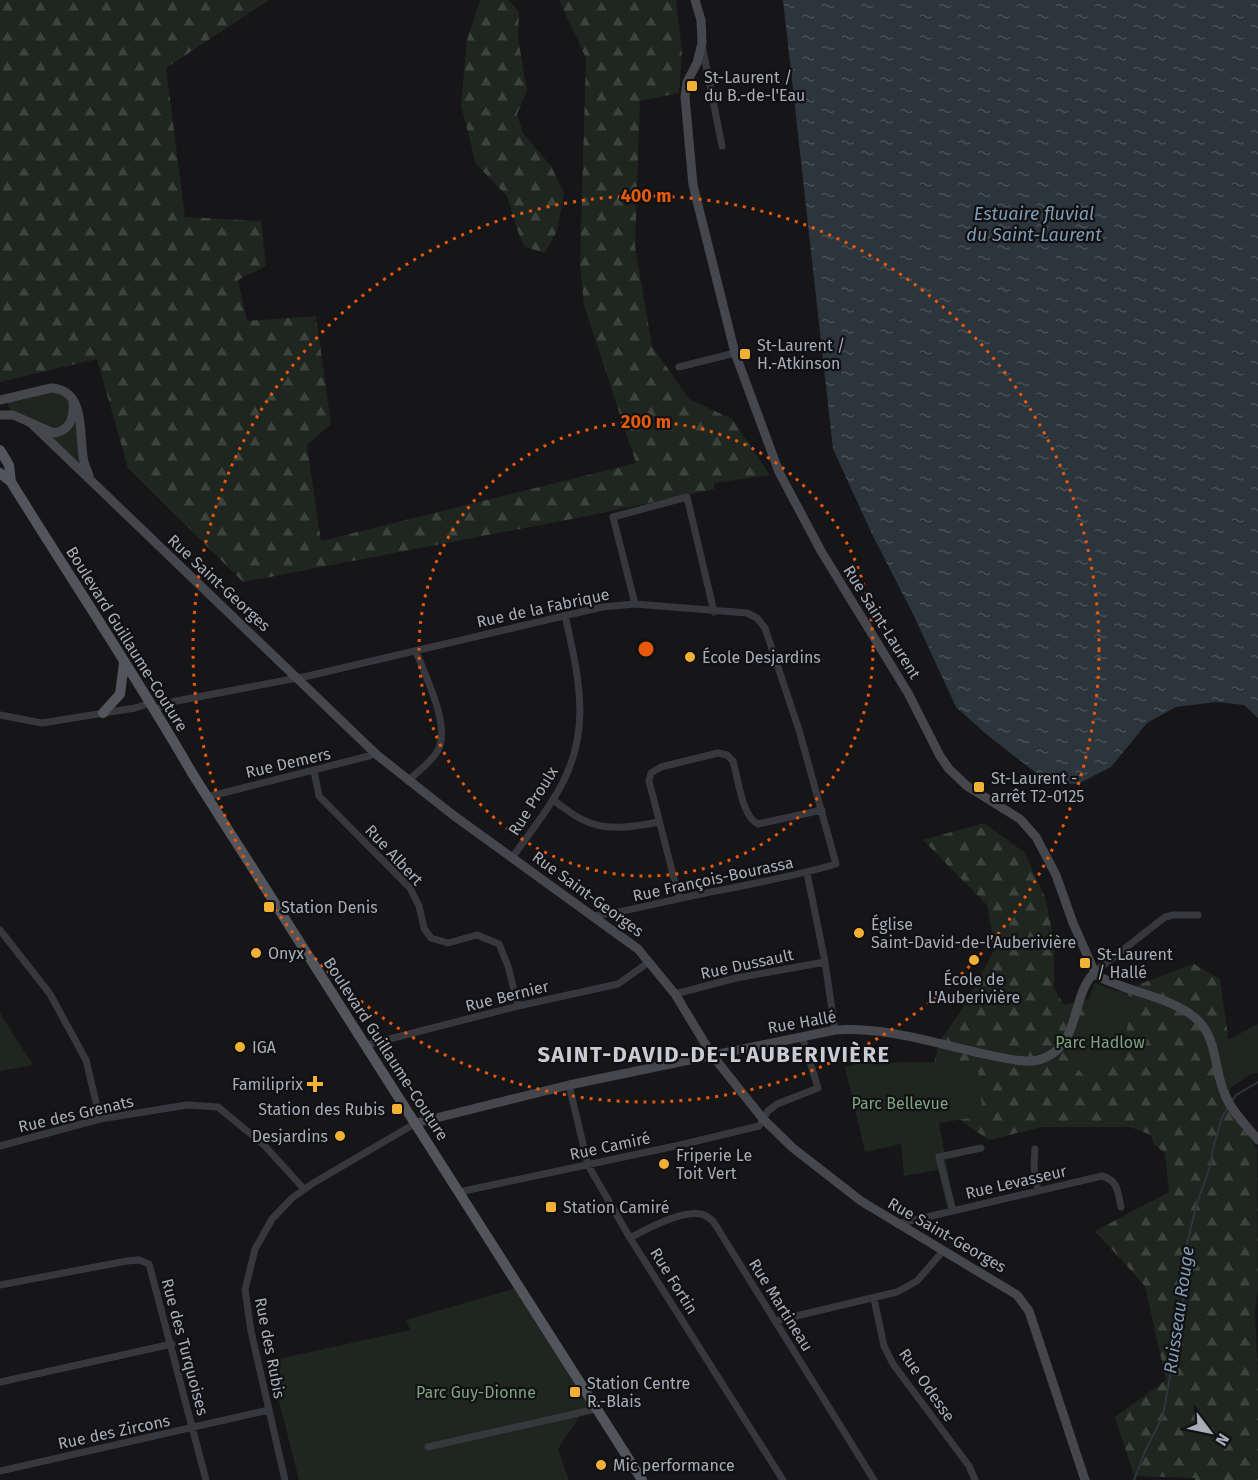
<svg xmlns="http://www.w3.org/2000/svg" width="1258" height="1480" font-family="'Fira Sans',sans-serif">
	<defs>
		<pattern id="forest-firs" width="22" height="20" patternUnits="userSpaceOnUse" patternTransform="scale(1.5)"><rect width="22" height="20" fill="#1e261f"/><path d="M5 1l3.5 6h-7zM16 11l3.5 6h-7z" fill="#3c433d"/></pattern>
		<pattern id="water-ripples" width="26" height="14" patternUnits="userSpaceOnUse" patternTransform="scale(1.5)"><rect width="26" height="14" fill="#2c353c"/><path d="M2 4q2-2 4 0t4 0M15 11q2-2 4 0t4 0" fill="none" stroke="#485056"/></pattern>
	</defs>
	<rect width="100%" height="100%" fill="#161618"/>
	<path fill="url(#forest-firs)" d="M0 0H269L166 68 185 217 261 221 266 266 238 280 247 321 316 316 331 424 307 445 321 541 636 463 584 305 580 265 586 58 559 0H676L682 51 679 93 640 101 635 246 652 346 689 399 732 419 770 475 714 483V489L582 517 243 582 128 468 97 359 0 382Z
		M480 0H509L519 12 518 38 527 91 517 114 523 133 551 166 564 193 557 231 545 253 525 247 518 232 507 196 476 164 461 105 467 40Z
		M984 823 1024 852 1045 897 1054 940V988L1064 1005 1124 990 1194 964 1220 979 1228 1036 1223 1072 1238 1115 1257 1149 1258 1287 1255 1312 1258 1375V1480H1195V1478L1134 1476 1115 1417 1166 1380 1145 1286 1095 1231 1169 1192 1165 1153 1154 1144 1151 1135 1130 1127H1041L989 1140 964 1123 928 1089 939 1042 967 1002 995 948 987 905 923 840Z"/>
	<path fill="#1e261f" d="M41 390 69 394 91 481 44 433 13 415 5 399Z
		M1095 983 1135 998 1119 1058 1086 1078 1063 1053C1084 1039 1085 1004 1095 983Z
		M0 1013 33 1065 0 1071Z
		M1258 1024V1073L1251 1074 1225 1092 1216 1046Z
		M977 1061 983 1116 939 1123 955 1210 948 1212 938 1170 904 1176 901 1144 865 1152 845 1067 860 1063Z
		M516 1288 588 1404 558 1449 569 1480H299L269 1361 410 1330 406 1320Z"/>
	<path fill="url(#water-ripples)" d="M783 0H1258V718L1244 705 1216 702 1176 707 1147 723 1111 767 1078 784 1054 783 1040 776 986 734 956 707 914 616 872 534 833 449Z"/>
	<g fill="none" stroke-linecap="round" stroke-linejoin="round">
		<path stroke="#2c353c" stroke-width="2" d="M1232 1101 1236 1095 1258 1082
			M1134 1480 1145 1451 1163 1416 1186 1283 1183 1260 1197 1203 1210 1167 1214 1144 1223 1115 1228 1108"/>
		<path stroke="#37383d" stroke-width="7" d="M702 45 722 146
			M679 367 735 353
			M635 604 613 517 687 497 714 612
			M156 710 166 703 308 676 602 607 635 604 747 613 757 618 765 628 799 730 836 864C792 877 747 885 701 894 665 901 630 911 593 916
			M0 715 42 723 135 708 151 703
			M314 771 319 796 410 888 419 906 424 928 431 938 448 943 477 935 499 944 508 966 518 1006
			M408 781C418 771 432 762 438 750 451 726 425 676 416 651
			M207 797 369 756 375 752
			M553 800C562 806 571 814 581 819 605 832 633 827 659 822
			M512 858C525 839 540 821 552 801 594 738 580 683 565 615
			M807 873 825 962 835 1030
			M679 898 649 781 651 773 661 767 718 753 727 755 733 761C738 778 742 817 758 824L822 810
			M0 930 50 994 86 1060 100 1119
			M1096 971 1165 917 1173 915H1198
			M675 994 736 978 825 962
			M366 1045 518 1006 618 984 649 962
			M569 1085 588 1165 630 1238 783 1480
			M0 1146 100 1119 187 1105 218 1107 263 1144 304 1189
			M1035 1149 1034 1167 1038 1191
			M459 1192 680 1145 759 1126 768 1111 777 1104 818 1088 802 1036
			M953 1211 939 1157 981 1148
			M897 1224 1102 1176C1118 1180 1118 1193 1121 1207
			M630 1238C646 1229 682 1210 701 1214 706 1215 709 1218 713 1221L874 1480
			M0 1285 127 1261 139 1260 149 1264 206 1480
			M874 1299 884 1346 893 1364 969 1466 975 1480
			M775 1321 897 1292 917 1281 943 1251
			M0 1382 172 1344
			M428 1447 596 1409
			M0 1471 269 1410
			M285 1480 251 1331 245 1290 255 1249 272 1219 292 1198 315 1182 416 1123"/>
		<path stroke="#45474d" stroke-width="9" d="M695 0 701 20 702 43 697 63 687 82 685 97 693 185 735 353 779 472 821 551 908 693 940 756 949 769 967 786 1020 819 1036 837 1056 875 1073 923 1096 975C1126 992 1165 995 1193 1016 1219 1036 1213 1069 1225 1095 1232 1112 1247 1126 1258 1140
			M0 400 51 388C88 390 78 437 84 462 85 467 88 471 89 476
			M0 415H13L54 433C71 430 74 417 73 402
			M32 424 377 755 453 815 638 949 675 994 712 1055 763 1119 793 1148 861 1201 1017 1295 1029 1311 1085 1480
			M416 1123 569 1085 835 1030C883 1027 928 1041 975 1052 990 1055 1019 1063 1034 1061 1042 1060 1052 1055 1058 1049 1079 1029 1074 991 1096 971"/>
		<path stroke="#53555c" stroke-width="10" d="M0 450 9 465 11 482
			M0 473 11 482C71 579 135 674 192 773L642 1480
			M103 713 120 694 124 663"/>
	</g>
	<g fill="none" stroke="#e8590c" stroke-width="3" stroke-dasharray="3 6">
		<circle cx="646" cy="649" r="227"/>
		<circle cx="646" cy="649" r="453"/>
	</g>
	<g fill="#f2b134" stroke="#111113" stroke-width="2">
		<rect x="686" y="80" width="12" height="12" rx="3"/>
		<rect x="739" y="348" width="12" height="12" rx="3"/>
		<circle cx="690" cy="657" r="6"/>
		<rect x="973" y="781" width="12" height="12" rx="3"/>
		<rect x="263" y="901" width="12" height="12" rx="3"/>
		<circle cx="859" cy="933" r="6"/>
		<circle cx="256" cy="953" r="6"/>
		<circle cx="974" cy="960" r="6"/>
		<rect x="1079" y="957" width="12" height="12" rx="3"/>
		<circle cx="240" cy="1047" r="6"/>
		<path d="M312 1075h6v6h6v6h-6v6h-6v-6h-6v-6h6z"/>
		<rect x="391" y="1103" width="12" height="12" rx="3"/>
		<circle cx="340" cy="1136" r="6"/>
		<circle cx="664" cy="1164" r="6"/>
		<rect x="545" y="1201" width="12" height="12" rx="3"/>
		<rect x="569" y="1386" width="12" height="12" rx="3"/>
		<circle cx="601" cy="1465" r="6"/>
	</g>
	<g text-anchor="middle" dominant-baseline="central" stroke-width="4.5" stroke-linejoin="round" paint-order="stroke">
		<g font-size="16" fill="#a8adb8" stroke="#111113" text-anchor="start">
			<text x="704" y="77">St-Laurent /<tspan x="704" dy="18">du B.-de-l'Eau</tspan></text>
			<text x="757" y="345">St-Laurent /<tspan x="757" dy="18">H.-Atkinson</tspan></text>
			<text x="702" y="657">École Desjardins</text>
			<text x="991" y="778">St-Laurent -<tspan x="991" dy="18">arrêt T2-0125</tspan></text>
			<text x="281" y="907">Station Denis</text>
			<text x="871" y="924">Église<tspan x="871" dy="18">Saint-David-de-l’Auberivière</tspan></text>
			<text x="268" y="953">Onyx</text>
			<text x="1097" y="954">St-Laurent<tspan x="1097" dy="18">/ Hallé</tspan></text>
			<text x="974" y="979" text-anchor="middle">École de<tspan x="974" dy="18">L'Auberivière</tspan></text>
			<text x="252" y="1047">IGA</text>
			<text x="303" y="1084" text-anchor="end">Familiprix</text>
			<text x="385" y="1109" text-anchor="end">Station des Rubis</text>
			<text x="328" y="1136" text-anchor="end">Desjardins</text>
			<text x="676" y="1155">Friperie Le<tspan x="676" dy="18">Toit Vert</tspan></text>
			<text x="563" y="1207">Station Camiré</text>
			<text x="587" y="1383">Station Centre<tspan x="587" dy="18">R.-Blais</tspan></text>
			<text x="613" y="1465">Mic performance</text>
		</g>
		<g font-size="16" fill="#a8adb8" stroke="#111113">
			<text transform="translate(219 583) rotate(43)">Rue Saint-Georges</text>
			<text transform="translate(543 608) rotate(-12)">Rue de la Fabrique</text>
			<text transform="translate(882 622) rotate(58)">Rue Saint-Laurent</text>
			<text transform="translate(127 639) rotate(58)">Boulevard Guillaume-Couture</text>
			<text transform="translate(288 763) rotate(-13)">Rue Demers</text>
			<text transform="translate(533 801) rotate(-58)">Rue Proulx</text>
			<text transform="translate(394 855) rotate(47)">Rue Albert</text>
			<text transform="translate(713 879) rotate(-12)">Rue François-Bourassa</text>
			<text transform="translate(588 894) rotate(36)">Rue Saint-Georges</text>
			<text transform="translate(747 964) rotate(-12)">Rue Dussault</text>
			<text transform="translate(507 996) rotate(-14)">Rue Bernier</text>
			<text transform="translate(802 1022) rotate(-10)">Rue Hallé</text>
			<text transform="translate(386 1049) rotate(57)">Boulevard Guillaume-Couture</text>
			<text transform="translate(76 1114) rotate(-13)">Rue des Grenats</text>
			<text transform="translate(610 1146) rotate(-12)">Rue Camiré</text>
			<text transform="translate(1016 1182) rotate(-13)">Rue Levasseur</text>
			<text transform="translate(947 1235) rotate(30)">Rue Saint-Georges</text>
			<text transform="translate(674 1281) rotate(58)">Rue Fortin</text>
			<text transform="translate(781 1305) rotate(58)">Rue Martineau</text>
			<text transform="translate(185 1347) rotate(75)">Rue des Turquoises</text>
			<text transform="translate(270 1348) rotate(79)">Rue des Rubis</text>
			<text transform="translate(927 1385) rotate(55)">Rue Odesse</text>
			<text transform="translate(114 1432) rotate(-12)">Rue des Zircons</text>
		</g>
		<g font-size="16" fill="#7fa381" stroke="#111113">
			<text x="1100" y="1042">Parc Hadlow</text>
			<text x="900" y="1103">Parc Bellevue</text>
			<text x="476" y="1392">Parc Guy-Dionne</text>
		</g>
		<g font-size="18" font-style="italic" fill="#7f9bb3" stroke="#111113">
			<text x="1034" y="214">Estuaire fluvial<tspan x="1034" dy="21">du Saint-Laurent</tspan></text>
			<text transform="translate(1179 1310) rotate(-82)">Ruisseau Rouge</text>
		</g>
		<g font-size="22" font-weight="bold" letter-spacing="1.5" fill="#c9ccd4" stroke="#111113">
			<text x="714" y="1054">SAINT-DAVID-DE-L'AUBERIVIÈRE</text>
		</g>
	</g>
	<circle cx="646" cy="649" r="9" fill="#e8590c" stroke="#111113" stroke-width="3"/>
	<g font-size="18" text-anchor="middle" font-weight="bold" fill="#e8590c" stroke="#111113" stroke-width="4.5" stroke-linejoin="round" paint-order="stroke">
		<text x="646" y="202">400 m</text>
		<text x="646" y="428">200 m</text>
	</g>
	<g transform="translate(1210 1432) rotate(122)" stroke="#111113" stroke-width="4.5" paint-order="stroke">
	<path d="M0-4.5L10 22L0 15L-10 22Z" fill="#a8adb8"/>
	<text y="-9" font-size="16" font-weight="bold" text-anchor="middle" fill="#a8adb8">N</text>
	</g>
</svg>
